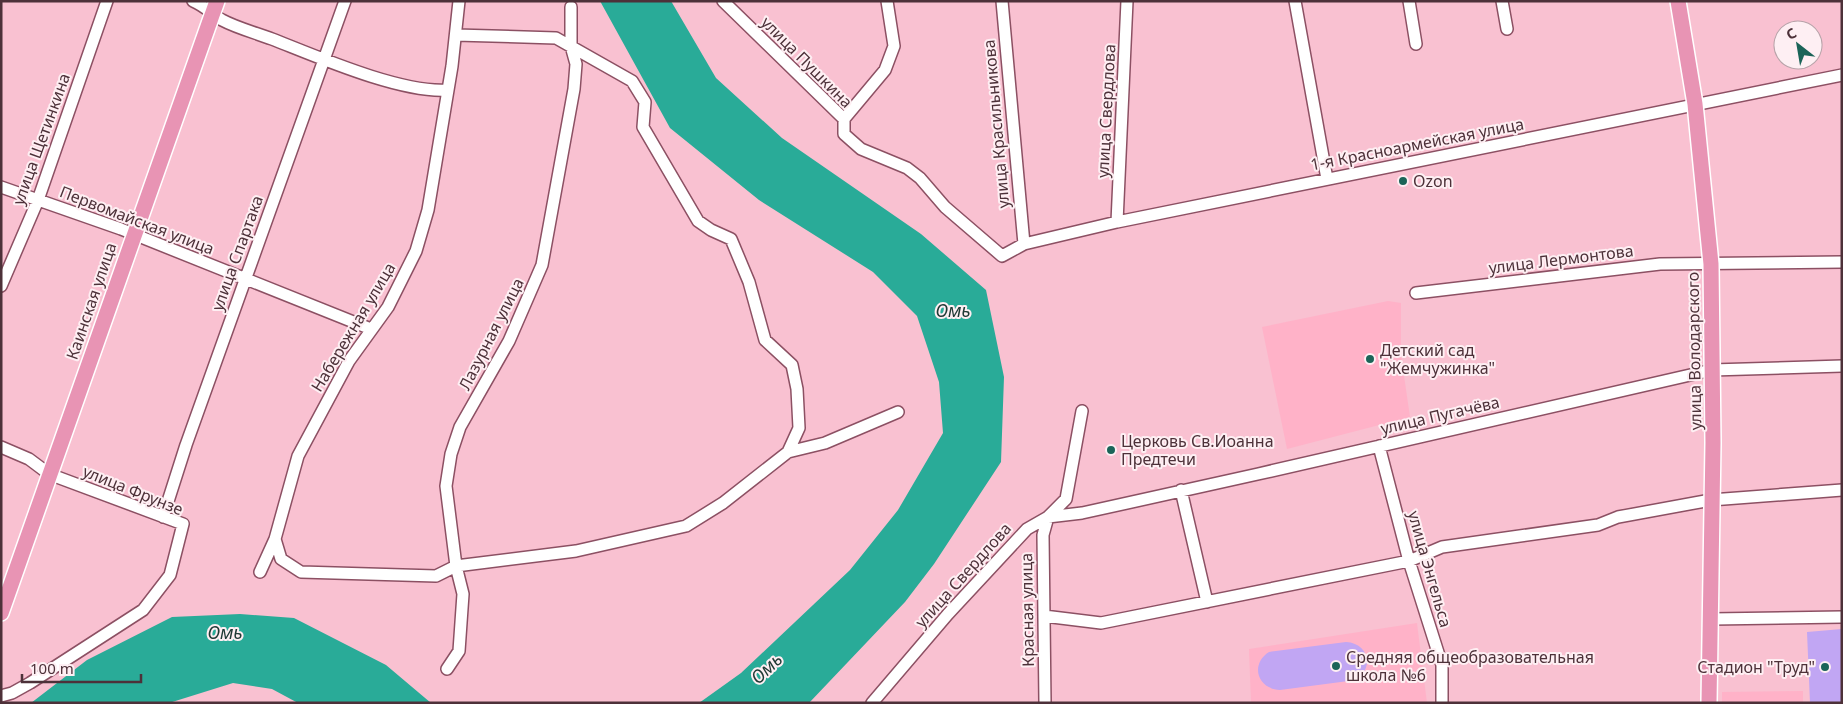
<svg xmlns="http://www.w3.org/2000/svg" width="1843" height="704" font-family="'Noto Sans',sans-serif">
	<rect width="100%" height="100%" fill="#f9c1d1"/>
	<path fill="#ffb2c8" d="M1388 301 1401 303V355L1410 417 1287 449 1262 327Z
		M1417 623 1427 703H1251L1249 649Z
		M1803 691V703H1722V692Z"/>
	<path fill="#c1a6f3" d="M1842 629V703H1810L1807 632Z
		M1346 642C1368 643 1375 667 1356 680L1280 690C1257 689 1250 664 1269 652Z"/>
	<path fill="#29ab98" d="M600 1H671L716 78 782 138 921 234 986 290 1004 377 1001 462 934 564 905 602 809 703H699L741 673 850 570 898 510 943 433 939 382 917 316 873 272 759 200 670 128Z
		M240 614 294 618 386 665 431 703H298L272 689 233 683 169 703H31L87 660 172 617Z"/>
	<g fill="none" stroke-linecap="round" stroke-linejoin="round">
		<g stroke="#8c5063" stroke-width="14">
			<path id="minor" d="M193 1C205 6 212 14 222 20 237 28 256 33 272 39 318 57 400 93 447 90
				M723 1 844 119V134L861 149 907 168 920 178 945 207 1002 256 1024 244 1117 222 1842 75
				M1002 1 1024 244
				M1295 1 1327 179
				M1409 1 1416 44
				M1502 1 1507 29
				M844 119 885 70 894 46 887 1
				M1 187 121 229 371 329
				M1117 222 1127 1
				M1 286 38 200 107 1
				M1416 293 1660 264 1842 262
				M1379 446 1409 561 1442 665V703
				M1 447 29 459 49 474 183 524 170 575 143 610 30 683 12 693 1 696
				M788 452 825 443 898 412
				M1181 490 1207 602
				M163 517 186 445 345 1
				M275 539 281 559 301 572 436 576 456 566 576 551 686 526 723 503 788 452 799 428 797 389 792 365 765 340 749 282 731 239 711 230 698 221 643 127 645 102 632 81 556 38 456 35
				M260 572 275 539 298 456 349 361 388 307 416 251 428 210 452 66 459 1
				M1044 616 1101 623 1409 561 1442 547 1598 525 1618 517 1711 500 1842 490
				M1712 619 1842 617
				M447 669 459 651 463 594 456 566 446 486 451 454 460 427 509 341 542 265 574 89 576 64 571 46V7
				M872 703 948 614 1027 529 1048 517 1066 499 1082 411
				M1045 703 1043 535 1048 517 1082 513 1258 474 1712 370 1842 366"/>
		</g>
		<g stroke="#fff" stroke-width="18">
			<path id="major" d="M1678 1 1695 104 1711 264 1713 443 1709 703
				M1 613 217 1"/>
		</g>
		<use href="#minor" stroke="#fff" stroke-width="11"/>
		<use href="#major" stroke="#e894b4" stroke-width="15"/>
	</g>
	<g fill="#1b6458" stroke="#feeff3" stroke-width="2">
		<circle cx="1403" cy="181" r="5"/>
		<circle cx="1370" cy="359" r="5"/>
		<circle cx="1111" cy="450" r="5"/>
		<circle cx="1336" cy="666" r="5"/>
		<circle cx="1825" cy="667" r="5"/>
	</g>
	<g text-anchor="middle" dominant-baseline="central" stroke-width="4" stroke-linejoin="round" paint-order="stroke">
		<g font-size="16" fill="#4d3139" stroke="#feeff3">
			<text transform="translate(807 62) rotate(45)">улица Пушкина</text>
			<text transform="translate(1106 111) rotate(-87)">улица Свердлова</text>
			<text transform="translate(996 124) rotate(-95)">улица Красильникова</text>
			<text transform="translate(41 139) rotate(-70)">улица Щетинкина</text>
			<text transform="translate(1417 144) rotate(-11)">1-я Красноармейская улица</text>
			<text transform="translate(137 220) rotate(21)">Первомайская улица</text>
			<text transform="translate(237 253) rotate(-70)">улица Спартака</text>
			<text transform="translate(1561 259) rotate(-7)">улица Лермонтова</text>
			<text transform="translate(91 301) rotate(-71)">Каинская улица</text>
			<text transform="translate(353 327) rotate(-59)">Набережная улица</text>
			<text transform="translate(491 334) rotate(-63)">Лазурная улица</text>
			<text transform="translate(1694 351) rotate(-91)">улица Володарского</text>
			<text transform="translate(1440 415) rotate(-13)">улица Пугачёва</text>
			<text transform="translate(133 490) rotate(22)">улица Фрунзе</text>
			<text transform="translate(1430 569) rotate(74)">улица Энгельса</text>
			<text transform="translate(963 575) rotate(-48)">улица Свердлова</text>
			<text transform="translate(1027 610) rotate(-91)">Красная улица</text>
		</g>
		<g font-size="16" fill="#4d3139" stroke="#feeff3" text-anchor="start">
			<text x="1413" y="181">Ozon</text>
			<text x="1380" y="350">Детский сад<tspan x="1380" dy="18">"Жемчужинка"</tspan></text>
			<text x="1121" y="441">Церковь Св.Иоанна<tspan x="1121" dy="18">Предтечи</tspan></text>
			<text x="1346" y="657">Средняя общеобразовательная<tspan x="1346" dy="18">школа №6</tspan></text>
			<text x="1815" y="667" text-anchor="end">Стадион "Труд"</text>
		</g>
		<g font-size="18" font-style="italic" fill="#203a35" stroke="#feeff3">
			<text x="953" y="310">Омь</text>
			<text x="225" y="632">Омь</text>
			<text transform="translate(766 668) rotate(-44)">Омь</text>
		</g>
	</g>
	<rect width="1843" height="704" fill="none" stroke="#4d3139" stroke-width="5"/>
	<g transform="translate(1798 45) rotate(329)"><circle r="24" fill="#feeff3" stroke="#b7a3a9"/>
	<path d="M0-4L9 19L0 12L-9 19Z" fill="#1b6458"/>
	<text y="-8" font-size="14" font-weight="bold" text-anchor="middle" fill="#4d3139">С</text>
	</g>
	<path d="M22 674v8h119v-8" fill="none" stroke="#4d3139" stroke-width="2.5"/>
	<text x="30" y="674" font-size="15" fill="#4d3139" stroke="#feeff3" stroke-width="4" paint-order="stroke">100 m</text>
</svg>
